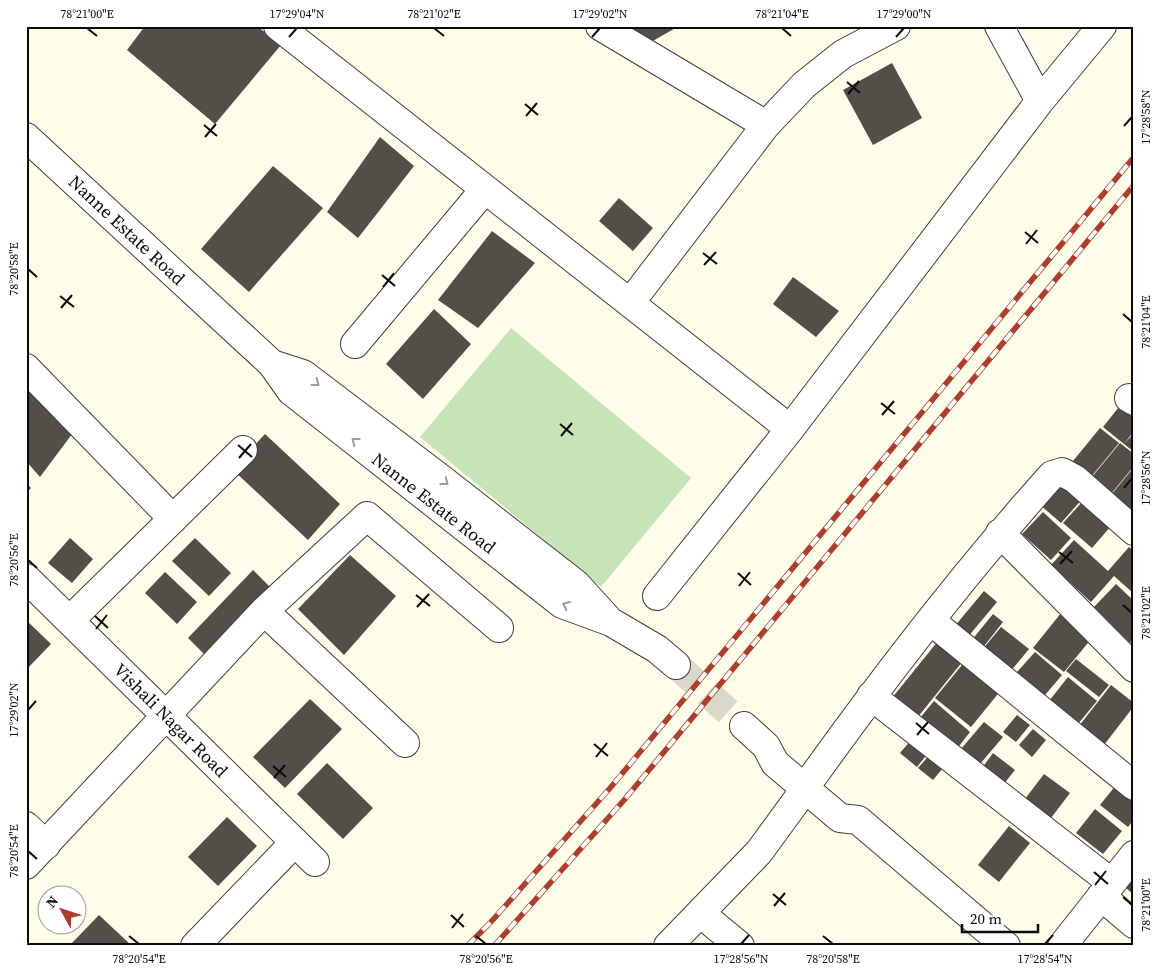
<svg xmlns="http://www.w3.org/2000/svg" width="1160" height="972" font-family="'Source Serif 4',serif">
	<rect width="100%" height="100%" fill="#fdfdea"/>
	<path fill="#c7e4b7" d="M511 328 691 478 601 587 420 437Z"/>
	<path fill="#524e48" d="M145 26H257L281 45 215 124 127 50Z
		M633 26H679L644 46Z
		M892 63 922 118 873 145 843 90Z
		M380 137 414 166 358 238 327 212Z
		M273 166 323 208 249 292 201 249Z
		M619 198 653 228 633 251 599 221Z
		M492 231 535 263 478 328 438 300Z
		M793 277 839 311 816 337 773 304Z
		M434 309 471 344 423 399 386 364Z
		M26 378 75 430 40 477 26 461Z
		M1122 403 1134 412V431L1124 444 1103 427Z
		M1100 428 1119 443 1091 477 1073 461Z
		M1134 433V452L1124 444Z
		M265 434 340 504 308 540 232 469Z
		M1120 443 1134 454V466L1111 494 1091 478Z
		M1134 467V508L1131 511 1111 495Z
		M1062 478 1084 497 1061 523 1039 504Z
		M26 483 31 488 26 493Z
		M1083 501 1111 526 1092 548 1063 523Z
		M1043 512 1071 538 1051 560 1022 534Z
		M70 538 93 559 72 583 48 563Z
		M195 538 231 573 209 596 172 561Z
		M1074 540 1108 571 1129 547 1134 551V591L1132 592 1114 576 1091 602 1051 565Z
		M350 555 396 596 344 655 298 609Z
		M253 570 277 594 212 662 188 638Z
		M165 572 197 602 177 624 145 593Z
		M1116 584 1134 601V639L1130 643 1094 607Z
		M984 591 997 602 967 638 954 627Z
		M1061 613 1092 638 1064 672 1033 648Z
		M993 614 1003 622 981 650 971 641Z
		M26 620 51 644 26 670Z
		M1001 627 1029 649 1010 672 982 650Z
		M938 641 963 661 917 718 892 698Z
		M1035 652 1062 675 1045 695 1017 672Z
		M1076 659 1109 685 1099 697 1066 671Z
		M966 660 1002 689 971 727 935 698Z
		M1068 677 1097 701 1078 724 1049 701Z
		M1111 685 1134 703V706L1104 745 1079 726Z
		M310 699 342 729 285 788 253 757Z
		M934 701 970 732 956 750 919 719Z
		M1017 715 1030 725 1016 742 1003 732Z
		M984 722 1003 737 980 764 961 749Z
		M1033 729 1046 740 1032 757 1019 745Z
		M913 738 929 752 917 767 900 753Z
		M934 750 948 762 933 780 918 768Z
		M993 753 1015 770 1003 785 982 768Z
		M327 763 373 808 343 839 297 794Z
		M1044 774 1070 793 1051 818 1025 799Z
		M1120 780 1134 791V819L1128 827 1100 805Z
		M1095 809 1122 831 1103 854 1076 833Z
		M227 817 257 846 218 886 188 857Z
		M1009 826 1030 843 999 882 978 865Z
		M1134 866V895L1119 882Z
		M99 915 132 946H73L71 944Z"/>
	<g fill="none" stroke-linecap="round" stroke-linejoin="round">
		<path stroke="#d9d9c9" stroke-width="28" stroke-dasharray="28 14" stroke-linecap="butt" d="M676 665 744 726"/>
		<g stroke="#3e3e3e" stroke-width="30">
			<path id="minor" d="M278 26 790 429
				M600 26 766 125
				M999 26 1040 101
				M630 303 766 125 804 85 843 54 896 26
				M355 344 485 189
				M26 368 173 519
				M1129 398 1134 401
				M1000 533 1134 668
				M26 578 315 862
				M657 596 790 429 1040 101 1102 26
				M264 611 405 743
				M70 620 243 450
				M931 621 1134 786
				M871 696 1112 883
				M814 775C888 672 967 570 1052 475L1062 472 1075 479 1134 531
				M26 826 46 845
				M26 865 264 611 367 516 499 628
				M1101 896 1134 924
				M700 913 740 946
				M195 946 295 842
				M668 946 759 852 805 789
				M1062 946 1134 855"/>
		</g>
		<g stroke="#3e3e3e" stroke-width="30">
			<path id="tertiary" d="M26 137 272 364 291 391 562 604 611 622 657 649 676 665
				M272 364 303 374 440 478 576 584 607 618
				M744 726 766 746 775 763 840 818 858 820 1006 946"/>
		</g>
		<use href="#minor" stroke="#fff" stroke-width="28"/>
		<use href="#tertiary" stroke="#fff" stroke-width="28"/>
		<g stroke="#af3d2e" stroke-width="5.5">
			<path id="rail" d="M467 946 490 923 611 787 1134 157
				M494 946 625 799 1134 185"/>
		</g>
		<use href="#rail" stroke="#fff" stroke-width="4" stroke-dasharray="11" stroke-linecap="butt"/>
	</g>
	<defs><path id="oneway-chevron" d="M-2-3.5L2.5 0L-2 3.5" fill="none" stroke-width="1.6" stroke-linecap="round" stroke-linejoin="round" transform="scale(1.25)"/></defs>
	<g stroke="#9d9d9d">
		<use href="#oneway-chevron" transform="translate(316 383) rotate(37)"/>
		<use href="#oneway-chevron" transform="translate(355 441) rotate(-142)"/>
		<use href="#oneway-chevron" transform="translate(445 482) rotate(38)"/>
		<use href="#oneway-chevron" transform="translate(566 605) rotate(-155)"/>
	</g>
	<path fill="none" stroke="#0b0b0b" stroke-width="2" d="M87 28 97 36M434 28 444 36M782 28 791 36M289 37 297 28M592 37 600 28M896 37 904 28M847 82 860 93M848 94 859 81M525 104 538 115M526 116 537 103M204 125 217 136M1124 126 1132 117M205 137 216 124M1025 232 1038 243M1026 244 1037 230M703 253 717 264M704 265 716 252M28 269 37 277M382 275 395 286M383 287 394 273M60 296 74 307M61 308 72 295M1123 314 1132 322M881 403 895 414M882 415 894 401M560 424 573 435M561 436 572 423M238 445 252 457M239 458 251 444M1124 488 1132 478M1059 552 1073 563M28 560 37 568M1060 564 1072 551M738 573 751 585M739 586 750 572M416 595 430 606M1123 605 1132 613M417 607 429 594M95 616 108 628M96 629 107 615M28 710 36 701M916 723 929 734M917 735 928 722M594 744 608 756M596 757 607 743M273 766 286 777M274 778 285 765M28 851 37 859M1094 872 1108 884M1095 885 1106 871M773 894 786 905M1123 897 1132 905M774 906 785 893M451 915 464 927M452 928 463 914M129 936 139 944M476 936 486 944M823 936 833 944M741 944 749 935M1045 944 1053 935"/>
	<g text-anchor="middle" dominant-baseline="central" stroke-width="5" stroke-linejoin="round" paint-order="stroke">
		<g font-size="18" fill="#0b0b0b" stroke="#fff">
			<text transform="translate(127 230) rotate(43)">Nanne Estate Road</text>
			<text transform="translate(434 503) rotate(38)">Nanne Estate Road</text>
			<text transform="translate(171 720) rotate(45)">Vishali Nagar Road</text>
		</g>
	</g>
	<rect width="1160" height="972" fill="none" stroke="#ffffff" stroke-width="55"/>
	<g transform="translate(62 910) rotate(310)"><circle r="24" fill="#ffffff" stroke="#9d9d9d"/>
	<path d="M0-4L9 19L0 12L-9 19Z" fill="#af3d2e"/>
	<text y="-8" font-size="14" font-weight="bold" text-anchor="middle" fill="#0b0b0b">N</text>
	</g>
	<path d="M962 924v8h76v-8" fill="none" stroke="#0b0b0b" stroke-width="2.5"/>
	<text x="970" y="924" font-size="15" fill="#0b0b0b" stroke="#ffffff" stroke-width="4" paint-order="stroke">20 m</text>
	<rect x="28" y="28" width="1104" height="916" fill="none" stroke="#0b0b0b" stroke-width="2"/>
	<g font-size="12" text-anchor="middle" fill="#0b0b0b">
		<text x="87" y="18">78°21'00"E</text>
		<text x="297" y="18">17°29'04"N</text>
		<text x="434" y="18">78°21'02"E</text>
		<text x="600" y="18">17°29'02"N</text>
		<text x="782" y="18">78°21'04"E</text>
		<text x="904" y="18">17°29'00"N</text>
		<text transform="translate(1146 117) rotate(-90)" y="4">17°28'58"N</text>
		<text transform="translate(14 269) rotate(-90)" y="4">78°20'58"E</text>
		<text transform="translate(1146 322) rotate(-90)" y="4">78°21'04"E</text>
		<text transform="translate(1146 478) rotate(-90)" y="4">17°28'56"N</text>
		<text transform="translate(14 560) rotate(-90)" y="4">78°20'56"E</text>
		<text transform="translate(1146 613) rotate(-90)" y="4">78°21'02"E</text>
		<text transform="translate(14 710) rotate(-90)" y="4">17°29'02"N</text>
		<text transform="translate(14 851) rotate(-90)" y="4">78°20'54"E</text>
		<text transform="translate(1146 905) rotate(-90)" y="4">78°21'00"E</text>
		<text x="139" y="963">78°20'54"E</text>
		<text x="486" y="963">78°20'56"E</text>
		<text x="741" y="963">17°28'56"N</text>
		<text x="833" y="963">78°20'58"E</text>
		<text x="1045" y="963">17°28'54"N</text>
	</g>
</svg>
